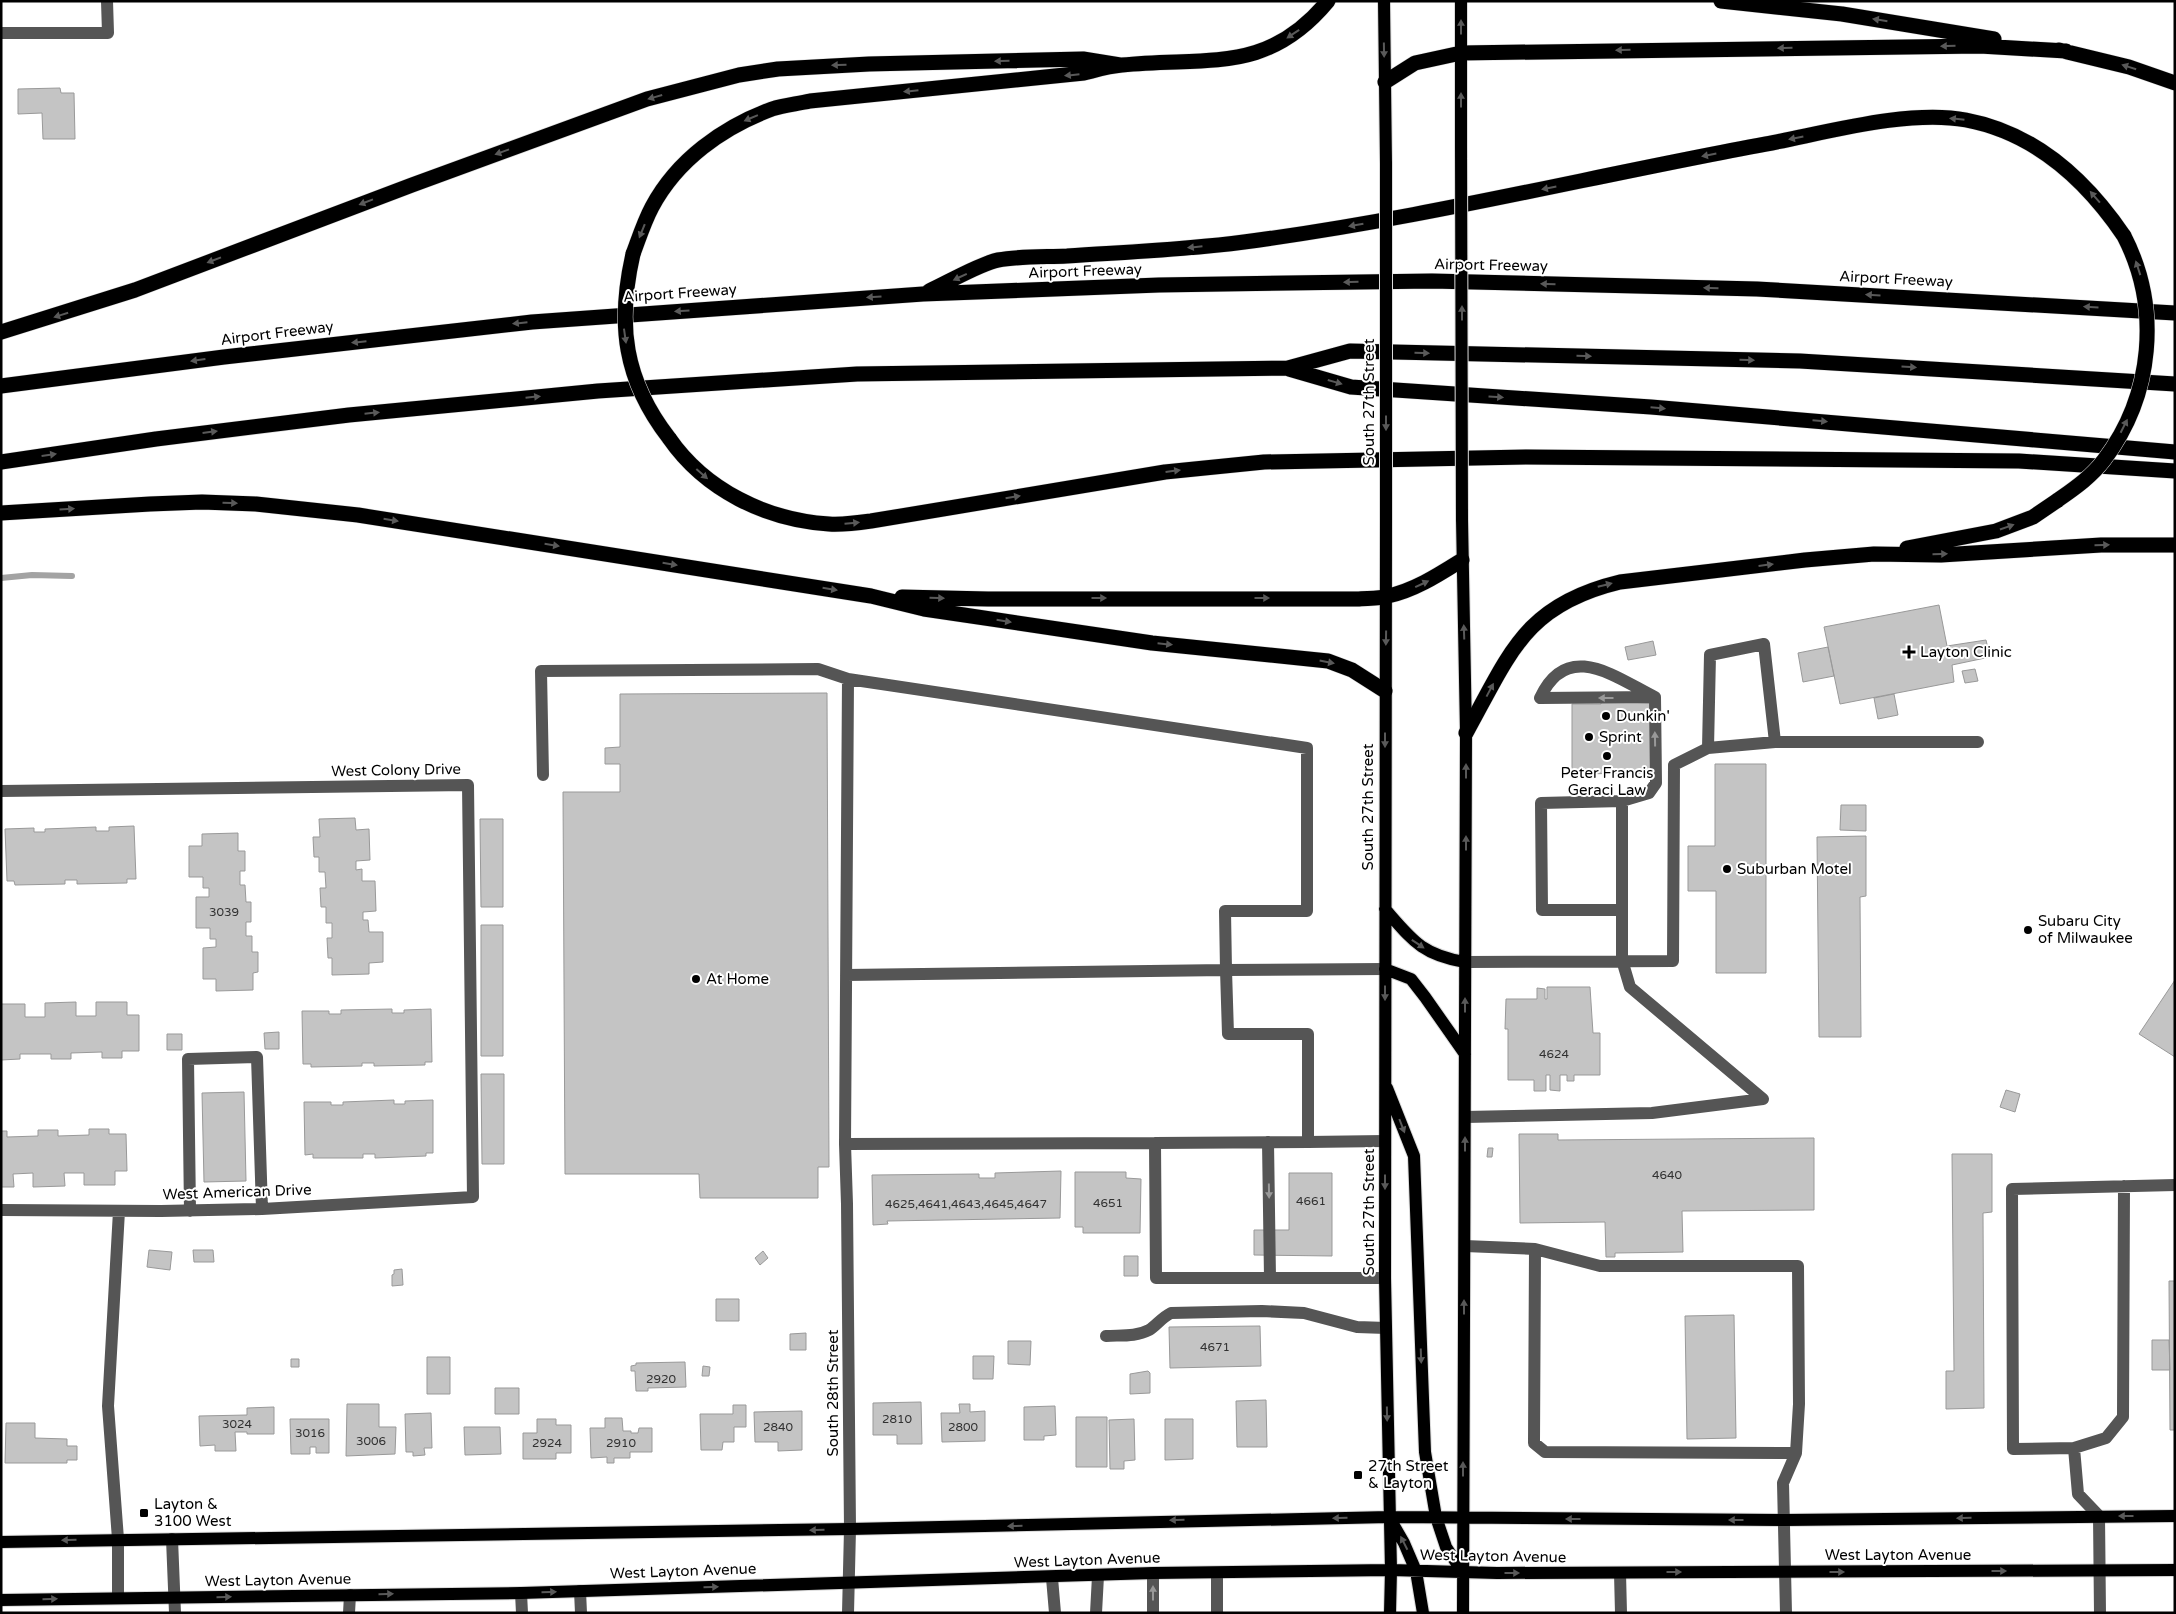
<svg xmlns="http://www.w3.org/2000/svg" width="2176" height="1614" font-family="'Varela Round',sans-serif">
	<rect width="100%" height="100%" fill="#fff"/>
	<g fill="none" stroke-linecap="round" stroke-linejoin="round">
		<path stroke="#a3a3a3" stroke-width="6" d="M1 578 32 575 72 576"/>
	</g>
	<path fill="#c4c4c4" stroke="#999" d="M60 88 61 93H74L75 139H43L42 113 18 114V89Z
		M1939 605 1947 646 1986 640 1990 657 1952 665 1954 682 1840 704 1824 627Z
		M1653 641 1656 655 1628 660 1625 647Z
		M1828 647 1834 676 1803 682 1798 653Z
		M1975 669 1978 681 1965 683 1962 671Z
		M827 693 829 1167H818V1198H700L699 1174H565L563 792H620V764H605V748L620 747V694Z
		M1894 694 1898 715 1878 719 1874 698Z
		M1601 701 1650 703 1651 773 1572 774V704H1601Z
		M1715 764H1766V973H1716V891H1688V846H1715Z
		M1841 805H1866V831L1840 830Z
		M355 818 356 830 369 829 370 860 356 861V870L362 869V881H375L376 911 363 912V920H368L369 932H383V962L369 963V974L332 975V958H328L327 938H332V923H326V907H321L320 888H326L325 872H319V857H314L313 837H320L319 819Z
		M480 819H503V907H481Z
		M134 826 136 879H127V883L77 884V880H65V884L15 885 14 881H7L5 829 34 828V832H45V829L96 827V831H109V827Z
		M238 833V851H245V871H240V885H245L246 902H251V922H246V936H252V952H258V972L253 973V990L216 991V979H203V948L216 947V939H210V928H196V897H209V888H203V877H189V846H202V834Z
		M1866 836V896L1860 897 1861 1037H1819L1817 837Z
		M481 925H503V1056H481Z
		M2175 980V1057L2139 1034Z
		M1547 987H1590L1593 1033H1600V1075H1574V1081H1567V1075H1560V1091L1550 1090V1075H1546V1091H1534V1080H1508V1029H1505L1506 999H1537V988L1545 989V999H1547Z
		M76 1002V1016H96V1002H127V1015H139V1051H122V1058H102V1052L71 1053V1059H51V1054H20V1059L1 1060V1004H25V1017H45V1003Z
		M392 1009V1013H404V1010L431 1009 432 1062H425V1065L374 1066V1063H362V1066L311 1067V1064H303L302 1011H329V1014H341V1010Z
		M279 1032V1049H265L264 1033Z
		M167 1034H182V1050H167Z
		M481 1074H504V1164H482Z
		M2006 1090 2020 1094 2015 1112 2000 1107Z
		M244 1092 246 1181 204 1182 202 1093Z
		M394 1100V1104H405V1101L433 1100V1153H426V1156L375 1158V1154H363V1158H313V1154L305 1155 304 1102H331V1105H343V1102Z
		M89 1129H109V1134H126L127 1171H115V1185H84V1173H64L65 1186 33 1187V1173L13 1174 14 1187H1V1131H7V1137L38 1136V1130H58V1136L89 1135Z
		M1519 1134H1558V1140L1814 1138V1210L1682 1211 1683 1252 1615 1253V1257H1606L1605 1222 1520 1223Z
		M1488 1148H1493L1492 1157H1487Z
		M1952 1154H1992V1212L1983 1213 1984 1408 1946 1409V1371H1954Z
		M1061 1171 1060 1218 887 1221 888 1224 873 1225 872 1175 979 1174V1178H995V1173Z
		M1075 1172H1126V1178L1141 1179 1140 1233H1083V1227H1075Z
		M1289 1173H1332V1256L1254 1255V1230H1289Z
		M149 1250 172 1252 170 1270 147 1267Z
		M193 1250H213L214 1262H194Z
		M763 1251 768 1258 760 1265 755 1258Z
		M1124 1256H1138V1276H1124Z
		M402 1269 403 1285 392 1286V1275L394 1274V1270Z
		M2169 1281H2175V1430H2170Z
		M716 1299H739V1321H716Z
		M1734 1315 1736 1438 1687 1439 1685 1316Z
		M1260 1326 1261 1366 1170 1368 1169 1327Z
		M806 1333V1350H790V1334Z
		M2152 1340H2169L2170 1370H2152Z
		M1008 1341H1031L1030 1365 1008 1364Z
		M973 1356H994L993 1379H973Z
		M427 1357H450V1394H427Z
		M291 1359H299V1367H291Z
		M685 1362 686 1387 648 1388V1391H636L635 1371H631V1366L636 1365V1363Z
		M703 1366 710 1367 709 1376H702Z
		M1148 1371 1150 1373V1393L1130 1394V1374Z
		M495 1388H519V1414H495Z
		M1266 1400 1267 1447H1237L1236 1401Z
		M921 1402 922 1444H897V1435H873V1403Z
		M347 1404H379V1427H396L395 1454 346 1456Z
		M959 1404H970V1412L985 1411V1441L942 1442 941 1413H960Z
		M733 1405H746V1427H734V1442H723L722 1450H701L700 1414H733Z
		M1055 1406 1056 1435 1044 1436V1440H1024V1407Z
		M274 1407V1434H247V1432H235L236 1451H215V1445L200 1446 199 1416 247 1415V1408Z
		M802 1411V1450L778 1451V1442H755L754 1412Z
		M431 1413 432 1448H424L425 1455 413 1456V1452H406L405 1414Z
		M1076 1417H1107V1467H1076Z
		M605 1418H622L623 1431H631V1433H638L639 1428H652V1452H630V1458H614V1463H607V1457L591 1458 590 1428H605Z
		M290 1419H329V1453H316V1447H310V1454H291Z
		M537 1419H556V1425H571V1453H556V1459H523V1433H537Z
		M1134 1419 1135 1460 1124 1461V1469H1110L1109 1420Z
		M1165 1419H1193V1459L1165 1460Z
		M6 1423H35V1438L67 1439V1446H77V1460H67V1463H5Z
		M464 1427H500L501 1454 465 1455Z"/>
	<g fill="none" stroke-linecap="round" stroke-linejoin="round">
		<g stroke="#dbdbdb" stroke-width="14">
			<path id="major" d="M1384 1 1386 164
				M1461 1V146
				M1462 519 1466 733 1463 1613
				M1386 520 1385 1278 1391 1570 1390 1613
				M1385 909C1412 940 1422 955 1465 962
				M1385 969 1411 979 1425 997 1465 1054
				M1387 1088 1414 1156 1425 1452 1436 1517 1446 1547 1463 1573
				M1389 1517 1404 1543 1416 1571 1423 1613
				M1 1542 850 1529 1389 1517 1785 1520 2175 1516
				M1 1600 521 1593 1153 1573 1391 1570 1497 1573 2175 1570"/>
		</g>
		<g stroke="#dbdbdb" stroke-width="16">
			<path id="highway" d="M1721 1 1842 14 1994 39
				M2059 50 2129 67 2175 83
				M1385 82 1415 63 1461 53 1980 46 2066 51
				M633 254C639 238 644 222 652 207 677 160 723 127 772 109 784 105 797 104 810 101L1084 73C1096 70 1109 66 1122 65 1206 56 1266 76 1328 1
				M929 291C947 283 981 263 998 260 1020 256 1045 257 1067 256 1126 252 1185 250 1244 242 1420 219 1592 176 1766 144 1825 133 1908 109 1966 120 2035 133 2086 180 2124 236
				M1 332 135 290 412 185 647 99 739 75 778 69 869 64 1083 59 1120 65
				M1289 369 1351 387 1651 407 2175 452
				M1 386 224 357 532 322 923 294 1159 285 1432 281 1757 289 2175 313
				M669 438C705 490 766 520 829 524 843 525 857 523 871 521L1165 472 1264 462 1526 457 1897 460 2019 461 2175 471
				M1 462 156 439 349 415 598 391 857 374 1288 368 1350 351 1800 361 2175 384
				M1 513 150 504 202 502 256 504 358 515 871 596 924 609 1152 643 1328 661 1352 670 1385 691
				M1907 548 1996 531 2033 517 2058 500
				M902 597 988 599H1357C1367 598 1379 599 1388 596 1415 590 1438 575 1462 560
				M1466 733C1510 654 1524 605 1620 582L1805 560 1874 554 1941 555 2101 545H2175"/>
		</g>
		<path stroke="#555" stroke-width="12" d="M1 33H108L107 1
			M1775 742H1978
			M543 775 541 671 818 669 848 679
			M1 791 468 785 473 1197 262 1209 161 1211 1 1210
			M1622 801 1649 793 1656 783 1655 697C1615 677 1567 639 1540 698L1655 697
			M1465 962 1673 961 1674 765 1708 748 1710 655 1764 644 1775 742 1708 748
			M1385 969 1226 970 1225 911H1307V748L848 679 845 1144 1155 1143 1156 1278H1385
			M846 975 1226 970 1228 1034H1308V1142L1155 1143
			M1465 1117 1652 1113 1763 1099 1630 987 1622 960V801L1541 803 1542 910H1622
			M1268 1142 1270 1278
			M1308 1142 1385 1141
			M845 1144 847 1204 850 1529 848 1613
			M190 1211 188 1059 257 1057 262 1209
			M1465 1246 1535 1249 1600 1266H1798L1799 1404 1796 1453
			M1535 1249 1534 1443 1545 1452 1796 1453 1783 1483 1786 1613
			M1106 1336C1120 1335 1136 1337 1149 1330 1156 1326 1161 1318 1171 1313L1262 1311 1304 1313 1357 1327 1386 1328
			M2074 1448 2106 1438 2123 1417 2124 1186
			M172 1539 175 1613
			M1620 1573 1621 1613
			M1052 1578 1055 1613
			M580 1591 581 1613
			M521 1593 522 1613
			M118 1598V1539L108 1406 119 1211
			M349 1613 350 1595
			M1096 1613 1098 1576
			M1153 1613V1573
			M1217 1613V1573
			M2100 1613 2099 1516 2078 1494 2074 1448 2013 1449 2012 1189 2175 1185"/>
		<use href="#major" stroke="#000" stroke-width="12"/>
		<use href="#highway" stroke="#000" stroke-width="15"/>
		<g stroke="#dbdbdb" stroke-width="14" stroke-linecap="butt">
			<path id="major-bridge" d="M1461 146 1462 519
				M1386 520V164"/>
		</g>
		<g stroke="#dbdbdb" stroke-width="16" stroke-linecap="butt">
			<path id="highway-bridge" d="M633 254C617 324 624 380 669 438
				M2058 500C2075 488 2091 477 2104 460 2153 395 2161 308 2124 236"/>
		</g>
		<use href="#major-bridge" stroke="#000" stroke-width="12"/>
		<use href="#highway-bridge" stroke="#000" stroke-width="15"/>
	</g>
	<defs><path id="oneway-solid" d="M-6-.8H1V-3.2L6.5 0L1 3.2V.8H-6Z" transform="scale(1.25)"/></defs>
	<g fill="#595959">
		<use href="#oneway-solid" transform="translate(1880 20) rotate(-171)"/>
		<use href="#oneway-solid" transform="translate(1461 27) rotate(-90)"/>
		<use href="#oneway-solid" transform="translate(1293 34) rotate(146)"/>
		<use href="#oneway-solid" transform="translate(1948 46) rotate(179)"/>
		<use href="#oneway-solid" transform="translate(1785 48) rotate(179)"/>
		<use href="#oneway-solid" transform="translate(1384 50) rotate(89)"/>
		<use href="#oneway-solid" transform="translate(1623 50) rotate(179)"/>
		<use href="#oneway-solid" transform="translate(1002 61) rotate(179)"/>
		<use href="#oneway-solid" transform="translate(839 65) rotate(178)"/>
		<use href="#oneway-solid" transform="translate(2129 67) rotate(-163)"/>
		<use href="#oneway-solid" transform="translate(1072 75) rotate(174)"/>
		<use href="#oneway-solid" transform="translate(911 91) rotate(174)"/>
		<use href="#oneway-solid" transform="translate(655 97) rotate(164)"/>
		<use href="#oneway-solid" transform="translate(1461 100) rotate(-90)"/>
		<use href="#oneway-solid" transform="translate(751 118) rotate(157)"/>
		<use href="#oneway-solid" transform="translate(1957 119) rotate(-174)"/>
		<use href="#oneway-solid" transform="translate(1796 138) rotate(169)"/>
		<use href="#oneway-solid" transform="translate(502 152) rotate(160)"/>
		<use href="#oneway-solid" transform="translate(1709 155) rotate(169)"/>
		<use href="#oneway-solid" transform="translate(1549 188) rotate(169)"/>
		<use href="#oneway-solid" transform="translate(2095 197) rotate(-131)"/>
		<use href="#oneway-solid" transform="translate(366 202) rotate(159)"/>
		<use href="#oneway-solid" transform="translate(1356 225) rotate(170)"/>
		<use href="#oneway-solid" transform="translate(642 231) rotate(112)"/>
		<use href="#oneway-solid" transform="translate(1195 247) rotate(174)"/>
		<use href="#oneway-solid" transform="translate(214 260) rotate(159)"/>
		<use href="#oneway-solid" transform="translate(2138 268) rotate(-108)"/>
		<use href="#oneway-solid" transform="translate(960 277) rotate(155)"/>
		<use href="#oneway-solid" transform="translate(1351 282) rotate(179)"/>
		<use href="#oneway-solid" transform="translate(1548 284) rotate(-178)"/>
		<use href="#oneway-solid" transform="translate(1711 288) rotate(-178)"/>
		<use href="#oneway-solid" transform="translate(1873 295) rotate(-177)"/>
		<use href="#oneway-solid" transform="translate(874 297) rotate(176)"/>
		<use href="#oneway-solid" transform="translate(2091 307) rotate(-177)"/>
		<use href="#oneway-solid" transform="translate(682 311) rotate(176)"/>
		<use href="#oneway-solid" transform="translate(1462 313) rotate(-90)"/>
		<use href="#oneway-solid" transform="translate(61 315) rotate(163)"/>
		<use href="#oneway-solid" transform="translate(520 323) rotate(174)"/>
		<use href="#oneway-solid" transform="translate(625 336) rotate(82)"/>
		<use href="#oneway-solid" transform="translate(359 342) rotate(174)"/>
		<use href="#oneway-solid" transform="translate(1422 353) rotate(1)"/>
		<use href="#oneway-solid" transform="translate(1584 356) rotate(1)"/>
		<use href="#oneway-solid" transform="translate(198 360) rotate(172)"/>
		<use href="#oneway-solid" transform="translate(1747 360) rotate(1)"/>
		<use href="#oneway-solid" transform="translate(1909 367) rotate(3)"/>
		<use href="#oneway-solid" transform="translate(1335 382) rotate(16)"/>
		<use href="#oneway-solid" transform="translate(533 397) rotate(-6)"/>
		<use href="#oneway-solid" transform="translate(1496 397) rotate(4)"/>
		<use href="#oneway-solid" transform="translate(1658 408) rotate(5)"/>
		<use href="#oneway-solid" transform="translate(372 413) rotate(-6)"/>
		<use href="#oneway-solid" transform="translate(1820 421) rotate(5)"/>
		<use href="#oneway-solid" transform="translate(1386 423) rotate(90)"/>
		<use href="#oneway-solid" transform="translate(2124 426) rotate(-63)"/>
		<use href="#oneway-solid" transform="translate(210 432) rotate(-7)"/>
		<use href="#oneway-solid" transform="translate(49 455) rotate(-8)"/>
		<use href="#oneway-solid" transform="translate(1173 471) rotate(-7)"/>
		<use href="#oneway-solid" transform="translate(702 474) rotate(41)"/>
		<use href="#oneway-solid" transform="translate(1013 497) rotate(-9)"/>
		<use href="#oneway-solid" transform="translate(230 503) rotate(2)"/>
		<use href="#oneway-solid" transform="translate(67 509) rotate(-4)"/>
		<use href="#oneway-solid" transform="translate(391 520) rotate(9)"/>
		<use href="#oneway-solid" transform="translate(852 523) rotate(-5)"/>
		<use href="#oneway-solid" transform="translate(2007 527) rotate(-19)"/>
		<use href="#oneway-solid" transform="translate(552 545) rotate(9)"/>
		<use href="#oneway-solid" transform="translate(2102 545) rotate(-2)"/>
		<use href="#oneway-solid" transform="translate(1940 554) rotate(-1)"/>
		<use href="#oneway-solid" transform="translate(670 564) rotate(9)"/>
		<use href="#oneway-solid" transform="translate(1766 565) rotate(-7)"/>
		<use href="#oneway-solid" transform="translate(1422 584) rotate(-25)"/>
		<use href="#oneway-solid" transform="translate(1605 585) rotate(-14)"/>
		<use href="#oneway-solid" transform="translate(830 589) rotate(9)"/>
		<use href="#oneway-solid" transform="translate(937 598) rotate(2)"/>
		<use href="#oneway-solid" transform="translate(1099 598)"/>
		<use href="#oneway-solid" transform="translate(1262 598)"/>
		<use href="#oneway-solid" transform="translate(1004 621) rotate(9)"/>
		<use href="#oneway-solid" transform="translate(1464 632) rotate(-92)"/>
		<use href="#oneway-solid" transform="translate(1386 638) rotate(91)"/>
		<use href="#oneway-solid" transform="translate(1165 644) rotate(6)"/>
		<use href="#oneway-solid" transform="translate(1327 662) rotate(11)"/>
		<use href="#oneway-solid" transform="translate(1490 690) rotate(-62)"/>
		<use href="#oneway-solid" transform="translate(1385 740) rotate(90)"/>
		<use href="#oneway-solid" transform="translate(1466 771) rotate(-90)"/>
		<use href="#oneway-solid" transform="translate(1466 843) rotate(-90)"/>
		<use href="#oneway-solid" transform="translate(1418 944) rotate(34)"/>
		<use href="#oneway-solid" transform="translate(1385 993) rotate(90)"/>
		<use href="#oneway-solid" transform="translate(1465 1005) rotate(-90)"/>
		<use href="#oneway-solid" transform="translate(1402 1126) rotate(69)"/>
		<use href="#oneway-solid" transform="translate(1465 1144) rotate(-90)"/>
		<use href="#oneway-solid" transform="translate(1385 1182) rotate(90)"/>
		<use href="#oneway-solid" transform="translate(1464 1307) rotate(-90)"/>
		<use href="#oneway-solid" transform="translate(1421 1356) rotate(88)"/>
		<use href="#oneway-solid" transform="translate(1387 1414) rotate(89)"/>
		<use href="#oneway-solid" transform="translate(1463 1469) rotate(-90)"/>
		<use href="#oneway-solid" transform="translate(2126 1516) rotate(180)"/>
		<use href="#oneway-solid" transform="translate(1340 1518) rotate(179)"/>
		<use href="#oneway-solid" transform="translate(1964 1518) rotate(179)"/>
		<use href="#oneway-solid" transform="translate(1573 1519) rotate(-180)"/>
		<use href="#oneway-solid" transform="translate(1177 1520) rotate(179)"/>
		<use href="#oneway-solid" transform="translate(1736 1520) rotate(-180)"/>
		<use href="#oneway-solid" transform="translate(1015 1526) rotate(179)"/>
		<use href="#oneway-solid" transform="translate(817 1530) rotate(179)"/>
		<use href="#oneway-solid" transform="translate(69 1540) rotate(179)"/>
		<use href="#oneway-solid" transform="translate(1404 1543) rotate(-117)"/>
		<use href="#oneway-solid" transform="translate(1999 1571)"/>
		<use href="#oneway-solid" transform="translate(1674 1572)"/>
		<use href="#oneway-solid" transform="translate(1837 1572)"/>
		<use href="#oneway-solid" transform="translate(1512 1573)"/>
		<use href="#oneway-solid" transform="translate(711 1587) rotate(-2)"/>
		<use href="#oneway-solid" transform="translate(549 1592) rotate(-2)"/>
		<use href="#oneway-solid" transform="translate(386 1594) rotate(-1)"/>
		<use href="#oneway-solid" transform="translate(224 1597) rotate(-1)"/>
		<use href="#oneway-solid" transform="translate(50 1599) rotate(-1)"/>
	</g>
	<g fill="#999">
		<use href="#oneway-solid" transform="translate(1606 698) rotate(180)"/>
		<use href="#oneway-solid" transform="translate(1655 739) rotate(-91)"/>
		<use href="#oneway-solid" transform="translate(1269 1191) rotate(89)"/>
		<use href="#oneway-solid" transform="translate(1153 1593) rotate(-90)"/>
	</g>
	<g fill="#000" stroke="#fff" stroke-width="2">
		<path d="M1906.5 644.5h5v5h5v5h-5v5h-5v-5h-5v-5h5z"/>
		<circle cx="1606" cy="716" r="5"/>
		<circle cx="1589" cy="737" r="5"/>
		<circle cx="1607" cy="756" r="5"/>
		<circle cx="1727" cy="869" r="5"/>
		<circle cx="2028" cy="930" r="5"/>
		<circle cx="696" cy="979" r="5"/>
		<rect x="1353" y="1470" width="10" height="10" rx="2.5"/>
		<rect x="139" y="1508" width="10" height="10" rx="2.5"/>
	</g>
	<g text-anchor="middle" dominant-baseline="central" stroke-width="4" stroke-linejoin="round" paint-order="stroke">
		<g font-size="12" fill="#313131">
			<text x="224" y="912">3039</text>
			<text x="1554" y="1054">4624</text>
			<text x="1667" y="1175">4640</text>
			<text x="1311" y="1201">4661</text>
			<text x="1108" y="1203">4651</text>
			<text x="966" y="1204">4625,4641,4643,4645,4647</text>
			<text x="1215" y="1347">4671</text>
			<text x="661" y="1379">2920</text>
			<text x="897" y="1419">2810</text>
			<text x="237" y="1424">3024</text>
			<text x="778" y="1427">2840</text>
			<text x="963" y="1427">2800</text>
			<text x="310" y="1433">3016</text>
			<text x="371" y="1441">3006</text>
			<text x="547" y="1443">2924</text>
			<text x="621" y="1443">2910</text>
		</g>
		<g font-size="15" fill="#000" stroke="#fff">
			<text transform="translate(1491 265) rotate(1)">Airport Freeway</text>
			<text transform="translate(1085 271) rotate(-2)">Airport Freeway</text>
			<text transform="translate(1896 279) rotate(3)">Airport Freeway</text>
			<text transform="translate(680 293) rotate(-4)">Airport Freeway</text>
			<text transform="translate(277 333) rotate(-7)">Airport Freeway</text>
			<text transform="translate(1369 402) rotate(-90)">South 27th Street</text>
			<text transform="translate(396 770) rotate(-1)">West Colony Drive</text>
			<text transform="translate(1368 807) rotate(-90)">South 27th Street</text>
			<text transform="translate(237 1192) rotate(-2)">West American Drive</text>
			<text transform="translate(1369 1212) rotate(-90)">South 27th Street</text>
			<text transform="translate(833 1393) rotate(-90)">South 28th Street</text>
			<text x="1898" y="1555">West Layton Avenue</text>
			<text transform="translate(1493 1556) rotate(1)">West Layton Avenue</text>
			<text transform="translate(1087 1560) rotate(-2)">West Layton Avenue</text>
			<text transform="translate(683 1571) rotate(-2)">West Layton Avenue</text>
			<text transform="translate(278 1580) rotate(-1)">West Layton Avenue</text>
		</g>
		<g font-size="15" fill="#000" stroke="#fff" text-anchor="start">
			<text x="1920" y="652">Layton Clinic</text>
			<text x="1616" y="716">Dunkin'</text>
			<text x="1599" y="737">Sprint</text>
			<text x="1607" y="773" text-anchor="middle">Peter Francis<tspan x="1607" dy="17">Geraci Law</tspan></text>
			<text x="1737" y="869">Suburban Motel</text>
			<text x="2038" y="921">Subaru City<tspan x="2038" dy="17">of Milwaukee</tspan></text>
			<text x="706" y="979">At Home</text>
			<text x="1368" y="1466">27th Street<tspan x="1368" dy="17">&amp; Layton</tspan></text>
			<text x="154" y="1504">Layton &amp;<tspan x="154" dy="17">3100 West</tspan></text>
		</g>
	</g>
	<rect width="2176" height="1614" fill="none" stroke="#000000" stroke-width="5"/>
</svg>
